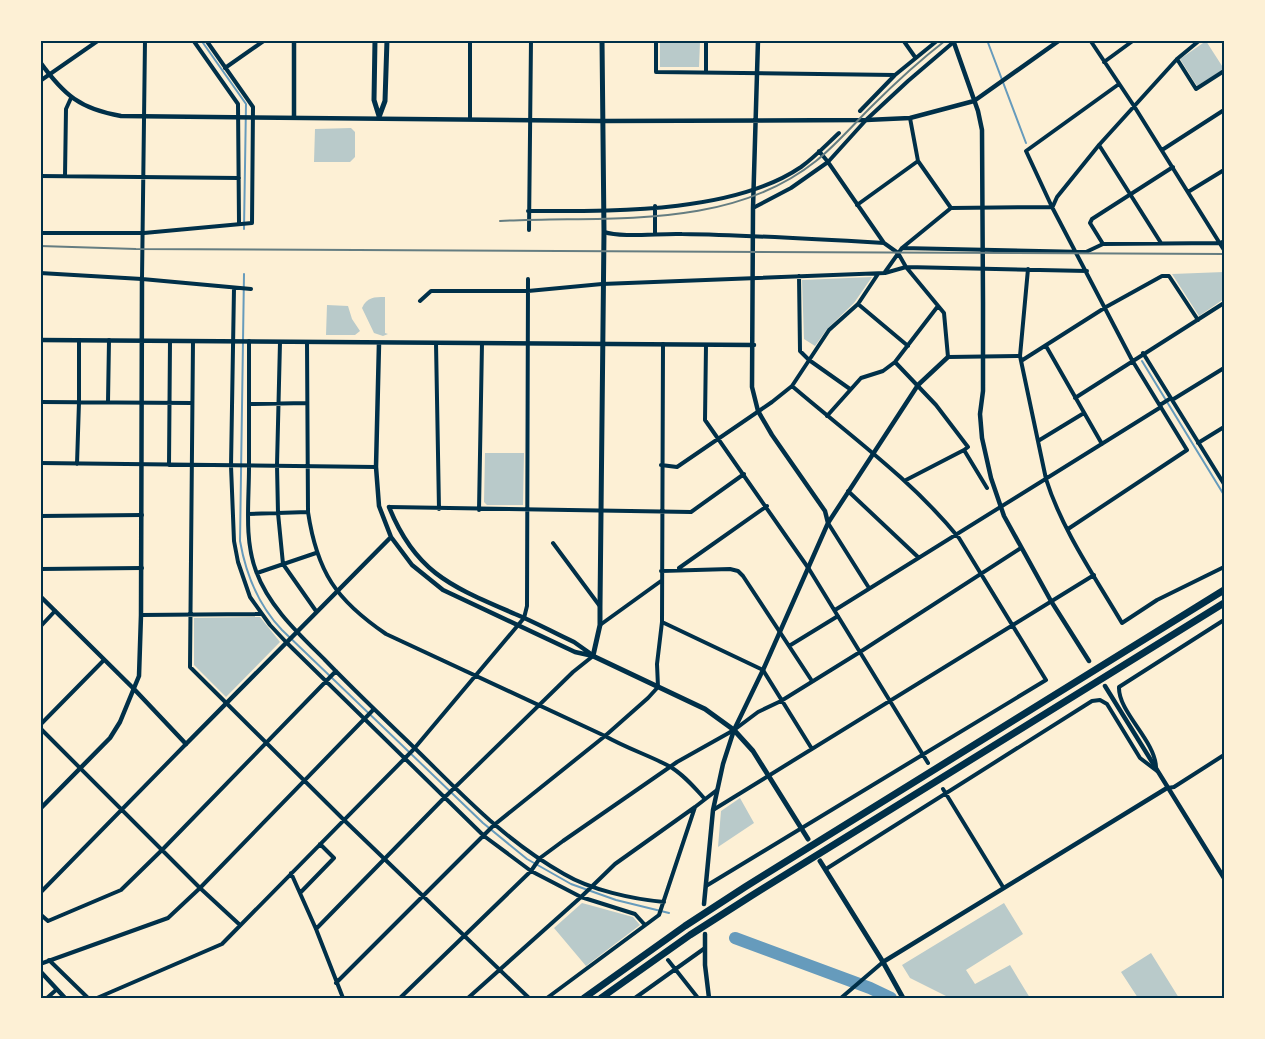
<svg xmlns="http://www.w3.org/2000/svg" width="1265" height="1039" font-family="Mulish,sans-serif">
	<rect width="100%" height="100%" fill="#fdf0d5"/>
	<path fill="#b9caca" d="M1206 41 1224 69 1197 86 1180 59Z
		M700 42 699 67H660V43Z
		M351 128 355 132V157L350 162H314L315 129Z
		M1224 272V299L1199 316 1172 274Z
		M872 277 854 303 827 329 815 346 804 339 802 280Z
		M385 297V333L388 334 383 336 374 333 362 308C367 297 374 297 385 297Z
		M327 305 348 306 352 319 360 331 355 335H326Z
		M485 453H524L523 505H487L484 502Z
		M260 617 280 642 226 697 194 665V618Z
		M740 798 754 823 718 847 721 811Z
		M582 903 633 917 640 925 586 966 554 928Z
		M1004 903 1023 934 966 970 975 984 1010 965 1030 998H950L910 978 902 965Z
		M1151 953 1179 998H1138L1121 972Z"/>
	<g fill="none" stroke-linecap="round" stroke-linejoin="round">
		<path stroke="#669bbc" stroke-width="2" d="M201 40 246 104 244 229
			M987 40 1026 143
			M244 274 240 541C246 575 258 605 282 630L483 823 527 859 571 884 616 900 669 913
			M1142 361 1224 495"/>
		<path stroke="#669bbc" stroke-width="12" d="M735 938 870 988 891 998"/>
		<path stroke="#003049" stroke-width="4" d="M193 40 238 104 239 223
			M656 40V72L895 75
			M903 40 915 57
			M1090 40 1134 106 1224 250
			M1177 59 1196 89 1224 71
			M1104 62 1134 40
			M225 68 265 40
			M706 73V40
			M40 81 99 40
			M860 111 895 75 938 40
			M470 118V40
			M910 118 918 161 951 208
			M1099 145 1161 243
			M1162 150 1224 110
			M819 151 828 162 884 243 898 253 906 267 944 313 948 357 1020 356
			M40 176 239 178
			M65 176 66 109 71 98
			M1188 192 1224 170
			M857 205 918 161
			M655 206V233
			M1053 206 1057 197 1099 145 1177 59 1200 40
			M753 208 791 188 828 162 866 120 908 81 956 40
			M528 211C610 211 732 214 801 167 815 157 827 144 839 133
			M529 230 531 40
			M604 232C622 238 660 233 682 234 749 235 816 239 884 243
			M40 233H144L252 223 253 107 206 40
			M1103 244 1090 223 1092 219 1173 167
			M902 248 1086 252 1103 244 1221 243 1224 241
			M1028 269 1020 356 1046 479C1062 530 1095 577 1122 623L1157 600 1224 567
			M885 272 902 248 951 208 1052 207
			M40 273 142 279 251 289
			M799 276 800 351 809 360 850 389
			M142 279 145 40
			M234 288 231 466 234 541 238 562 250 597 270 625 286 642 484 836 531 871 581 897 635 914 645 925
			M420 301 431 291H528L602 284 885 273 906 267 1087 271
			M858 304 908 346
			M193 341 190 667 344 820 529 998
			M249 341C249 383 249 425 249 468 249 502 244 539 256 571 269 607 299 634 325 660 349 685 374 709 399 733 453 784 498 837 564 874 591 890 632 899 664 902
			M280 342 277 465 278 513 283 564 316 611
			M307 342 308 512C317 572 336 600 386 634L605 736C626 748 648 755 669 766 683 774 694 787 704 798
			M436 343 439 509
			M706 345 705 420 809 569 928 763
			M1046 346 1102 444
			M1143 353 1224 484
			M1021 361 1106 307 1162 276H1169L1198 320
			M895 362 936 405 968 447 964 450 987 488
			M1075 398 1224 303
			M1172 400 1224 368
			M40 402 192 403
			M108 402 109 340
			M249 404 307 403
			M1160 405 1171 398
			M827 416 861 378 883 371 895 362 938 306
			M1038 441 1084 413
			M1198 443 1224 427
			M40 463 376 467
			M77 464 79 402V340
			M169 465 170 341
			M661 465 677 467 772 402 792 386 829 330 858 304 878 274
			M906 480 964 450
			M848 491 918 557
			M389 507 691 512 744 474
			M479 510 482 343
			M248 514 308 512
			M40 516 142 515
			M828 523 869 588
			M1068 529 1187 450 1132 360 1052 207 1026 151 1119 84
			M553 543 599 605
			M679 568 767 506
			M40 569 142 568
			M661 571 730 569 738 571 743 576 812 681
			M257 573 316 553
			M835 610 1161 407
			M141 615 261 614
			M662 622 763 670 812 749
			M600 625 661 581
			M40 627 55 611
			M789 646 838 616
			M40 725 104 660
			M40 728 200 888 240 925
			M1156 767C1155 740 1118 712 1119 687L1224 620
			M1168 788 1174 787 1224 755
			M943 789 1003 887
			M713 810 1094 575
			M826 869 1092 701 1100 700 1107 704 1140 758 1157 771
			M291 873 316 929 343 998
			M706 886 1046 680 959 538C911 479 849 435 792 386
			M40 893 186 744
			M300 893 334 858 320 844
			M40 914 48 921 121 890 163 849 336 671
			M316 929 445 797 573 672 593 656
			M49 960 88 998
			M668 960 698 998
			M40 964 168 918 200 888 374 709
			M336 983 494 825 605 736 648 698 658 687 657 664 662 622 663 344
			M47 998 56 990
			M97 998 222 944 413 750 524 618 527 606 528 279
			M400 998 531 871 540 858 563 841 677 762 734 730 758 712 781 701 860 652 1021 548
			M468 998 581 897 615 864 695 807
			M547 998 659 915 695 807 717 790
			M635 998 705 948
			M841 998 883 962"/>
		<path stroke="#003049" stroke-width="4.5" d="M758 40 753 208 752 387 758 411 772 435 825 511 828 523
			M953 40 978 111 982 130 983 303V391L980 414 982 438 991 478 1004 516 1051 601 1089 661
			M40 62C64 95 80 109 121 116L602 121 866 120 910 118 974 101 1060 40
			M294 117V40
			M40 340 754 345
			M379 343 376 467 379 506 391 537 412 565 443 590 575 652 593 656
			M389 507C416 574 453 587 515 614 535 622 554 633 574 642L591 654
			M40 596 134 689 186 744 391 537
			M1105 686 1224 878
			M40 809 110 738 120 722 139 676 141 615 142 279
			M704 904 713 810 723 764 734 730 763 670 828 523 918 385 948 357
			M705 934V965L709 998
			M883 962 1167 788
			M40 971 65 998"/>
		<path stroke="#003049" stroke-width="5" d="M375 40 374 100 379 116
			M379 117 385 101 387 40"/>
		<path stroke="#003049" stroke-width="5" d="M602 40 604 232 600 607V625L593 656 705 709 734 730 753 751 808 839
			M820 861 883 962 903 998"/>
		<path stroke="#003049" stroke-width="7" d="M584 998 685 926 745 887 1224 590
			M601 998 690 935 751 896 1224 603"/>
		<path stroke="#657d81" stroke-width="2" d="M500 221C606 215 727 232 816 161 836 145 853 125 871 107 895 83 919 61 946 40
			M40 246 136 249 1224 254"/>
	</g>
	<rect width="1265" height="1039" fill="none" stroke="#fdf0d5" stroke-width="84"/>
	<rect x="42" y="42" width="1181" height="955" fill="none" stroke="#003049" stroke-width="2"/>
</svg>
